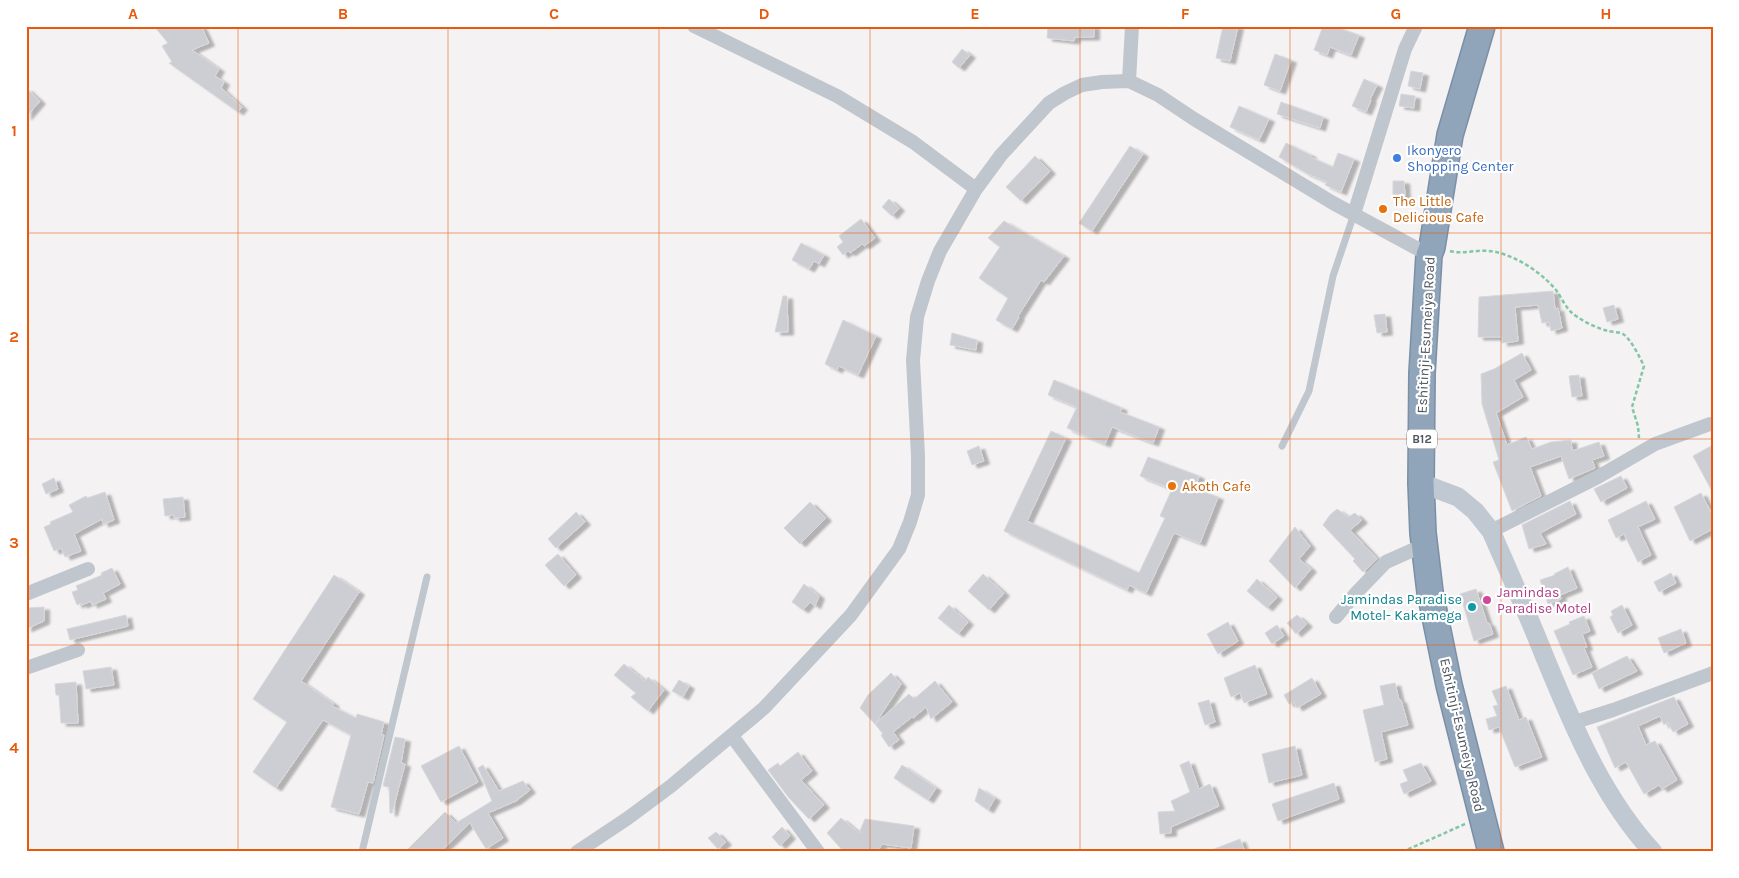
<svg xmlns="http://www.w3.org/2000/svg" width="1739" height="878" font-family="Karla,sans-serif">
	<defs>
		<filter id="shadow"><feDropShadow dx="5.5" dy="3" stdDeviation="1" flood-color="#0004"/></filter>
	</defs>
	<rect width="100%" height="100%" fill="#f4f2f2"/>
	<path fill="#cdced4" stroke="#d7d8dc" filter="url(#shadow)" d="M154 26H201L209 43 192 50 219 69 215 76 224 82 221 88 242 107 238 112 169 63 172 62 162 46 168 43Z
		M1048 26H1094V37H1075L1074 41 1047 38Z
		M1223 26H1238L1230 61 1216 58Z
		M1323 26H1330L1338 29 1339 28 1359 35 1351 55 1330 47 1327 55 1314 50Z
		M962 49 970 55 959 68 952 62Z
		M1275 54 1291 60 1280 91 1264 85Z
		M1411 71 1423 73 1420 89 1408 86Z
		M1364 79 1377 85 1370 99 1371 100 1366 112 1352 106Z
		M26 88 40 101 26 117Z
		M1401 94 1415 96 1414 108 1399 106Z
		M1281 102 1323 117 1320 128 1277 114Z
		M1239 106 1269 119 1259 140 1230 127Z
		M1286 143 1311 155 1310 157 1333 167 1338 153 1354 159 1341 192 1325 185 1327 182 1306 173 1279 157Z
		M1130 146 1143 154 1092 231 1079 223Z
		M1035 156 1050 171 1021 201 1006 187Z
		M1393 181H1404L1405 196H1393Z
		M889 199 899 208 892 216 882 207Z
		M861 219 875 238 864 246 862 244 850 253 848 251 843 255 837 247 843 242 839 236Z
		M1004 221 1064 256 1044 282 1041 280 1018 316 1019 317 1012 329 996 320 1008 298 979 278 1000 247 988 238Z
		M801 243 824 255 819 264 814 261 809 269 792 260Z
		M1553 291 1555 309 1558 308 1562 328 1551 331 1549 322 1542 323 1538 305 1515 307 1518 341 1502 343V337H1478L1479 297Z
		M783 296H787L788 332H775Z
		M1614 305 1618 319 1607 322 1603 308Z
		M1385 314 1387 332 1377 333 1374 315Z
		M843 320 876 336 858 375 839 366 837 370 825 364Z
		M952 333 977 340 976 350 950 345Z
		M1522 353 1531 370 1514 380 1523 397 1496 413 1507 445 1526 437 1532 449 1551 442 1571 440 1572 451 1599 442 1604 456 1592 460 1595 468 1569 479 1561 456 1530 467 1541 496 1512 511 1493 462 1499 460 1482 404 1481 374 1494 369Z
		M1579 375 1582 396 1572 397 1569 376Z
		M1054 380 1122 408 1120 412 1159 427 1153 443 1112 427 1105 444 1067 428 1077 407 1048 395Z
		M1051 431 1066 438 1027 521 1139 573 1165 518 1160 516 1172 489 1140 476 1148 457 1199 476 1195 489 1218 497 1200 543 1174 533 1146 593 1129 585 1127 590 1004 531Z
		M1713 445V493L1693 456Z
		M979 446 984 461 972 465 967 451Z
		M1621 476 1627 488 1601 502 1594 489Z
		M54 478 58 489 46 494 42 484Z
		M105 492 114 520 103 524 102 519 74 534 81 551 65 557 61 548 54 551 44 527 51 524 50 522 73 512 69 505 86 496 87 498Z
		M1701 493 1713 516V529L1690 541 1674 507Z
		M183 497 185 517 174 518V515L165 516 163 499Z
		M1570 501 1576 514 1540 533 1546 544 1529 549 1522 525Z
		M1646 501 1655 519 1638 527 1651 555 1638 562 1624 534 1616 538 1608 520Z
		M810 502 826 518 800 544 784 528Z
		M1337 509 1348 517 1355 513 1362 520 1350 530 1377 559 1363 572 1353 561 1355 559 1323 525 1330 515Z
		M576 512 585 522 556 548 548 539Z
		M1295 527 1310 546 1299 559 1311 569 1295 588 1269 561Z
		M558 554 576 575 564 586 545 565Z
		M1568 567 1577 588 1560 595 1561 599 1548 604 1540 580 1555 575 1554 574Z
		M112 568 120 584 103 593 106 599 92 605 91 601 82 605 81 603 77 605 72 592 78 590 76 586 102 575 101 573Z
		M1671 573 1676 583 1659 592 1654 582Z
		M983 574 1004 593 989 610 968 591Z
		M334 575 359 592 301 681 334 704 332 706 356 718 357 714 384 722 381 735H384L373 783 368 782 359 814 331 807 351 735 323 720 276 788 253 772 287 722 253 699Z
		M1257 579 1277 597 1267 608 1247 591Z
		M804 584 819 596 815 606 810 602 803 610 792 602Z
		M1476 589 1487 623H1489L1493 634 1474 641 1460 594Z
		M949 605 968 622 958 634 938 618Z
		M1622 605 1632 625 1618 633 1610 617 1613 615 1611 611Z
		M44 607V621L26 629 28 608Z
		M126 615 128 626 70 640 67 629Z
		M1297 615 1307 624 1296 634 1287 623Z
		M1584 616 1590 631 1582 634 1587 647 1584 648 1592 667 1573 675 1554 631 1570 624 1569 622Z
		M1228 622 1238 641 1218 654 1207 634Z
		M1277 625 1284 636 1272 644 1265 633Z
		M1681 629 1686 643 1664 653 1658 638Z
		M1627 656 1637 671 1599 689 1592 673Z
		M624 664 645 681 648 677 664 690 648 711 631 697 636 693 614 675Z
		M1255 665 1267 694 1244 703 1240 693 1231 697 1224 678Z
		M111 667 114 685 86 689 83 671Z
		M891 673 901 684 875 724 860 708 868 695Z
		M1312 678 1321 694 1297 708 1293 701 1289 704 1284 695Z
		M679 680 689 686 683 697 672 691Z
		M935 681 952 702 931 719 926 707 913 718 912 717 893 732 899 740 889 747 881 735 883 734 875 724 909 694 914 699Z
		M76 682 78 723H61L59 695H56L55 684Z
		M1395 683 1399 700H1401L1408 725 1381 732 1387 759 1375 762 1363 710 1384 705 1380 686Z
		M1506 686 1519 720 1526 717 1542 757 1515 767 1499 727 1489 730 1486 719 1497 716 1493 706 1498 705 1492 691Z
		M1674 697 1688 724 1673 732 1668 722 1664 725 1660 716 1638 726 1646 745 1655 741 1677 780 1662 789 1659 785 1644 794 1626 762 1615 768 1597 727Z
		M1209 700 1215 722 1205 725 1198 703Z
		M395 737 405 739 401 763 405 764 392 813H390L389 787 383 786Z
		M459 746 478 782 441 802 421 766Z
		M1295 746 1302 775 1269 783 1262 754Z
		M798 752 812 771 801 780 824 805 809 819 789 798 768 770 778 763 780 766Z
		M1189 761 1199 789 1210 784 1219 806 1171 827V833L1160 834 1158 812 1175 811 1171 801 1190 792 1180 765Z
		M1421 763 1431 781 1404 794 1400 784 1408 781 1403 770Z
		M483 765 499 791 523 781 530 790 516 801 488 813 503 838 486 849 470 823 440 852H405L445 812 456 823 492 801 478 768Z
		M902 765 936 788 928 800 894 778Z
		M1334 783 1339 799 1278 821 1272 804Z
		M979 788 995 798 988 810 975 801Z
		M841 818 859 833 865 819 914 826 911 848 882 844 877 852H844L827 833Z
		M782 827 790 836 780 846 772 837Z
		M716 832 726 842 718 849 708 838Z
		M1240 839 1245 852H1209V851Z"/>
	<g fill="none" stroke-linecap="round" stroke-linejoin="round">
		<g stroke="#7b8fa6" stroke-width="28">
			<path id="highway" d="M1482 26 1450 135 1432 247 1429 255 1422 373 1421 483 1423 533 1430 592 1449 685 1491 852"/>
		</g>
		<path stroke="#82c6a5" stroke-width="2.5" stroke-dasharray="4 2.5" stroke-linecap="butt" d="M1450 251C1464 255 1479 248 1496 252 1518 257 1542 273 1556 290 1561 297 1565 306 1571 312 1580 320 1596 328 1608 331 1612 332 1620 332 1623 334 1631 339 1640 358 1644 366L1632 407 1638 426 1639 438
			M1402 852 1465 824"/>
		<path stroke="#c0c6cd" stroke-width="7" d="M1282 446 1309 391 1333 276 1354 214
			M362 852 427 577"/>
		<path stroke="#c0c6cd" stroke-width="14" d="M694 26 837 96 913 142 976 189
			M1129 81 1132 26
			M1354 214 1405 49 1416 26
			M1491 531 1598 477 1655 444 1710 424
			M26 594 88 569
			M1336 617 1357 592 1386 562 1424 545
			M26 668 78 650
			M1572 723 1613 710 1713 673
			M732 736 818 852
			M577 852 628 818 671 786 764 708 851 615 899 549 910 522 918 495V456L913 360 917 317 928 281 940 251 976 189 1001 155 1049 103 1065 93 1082 85 1102 82 1129 81 1158 95 1194 119 1333 203 1429 255"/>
		<path stroke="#c0c8d1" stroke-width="19" d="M1421 483 1458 497 1475 511 1491 531C1510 574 1529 617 1546 660 1574 728 1603 798 1653 852"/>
		<use href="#highway" stroke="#90a4ba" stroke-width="25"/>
	</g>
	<path fill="none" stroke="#e8590c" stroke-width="1" stroke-opacity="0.55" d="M238 26V852M448 26V852M659 26V852M870 26V852M1080 26V852M1290 26V852M1501 26V852M26 233H1713M26 439H1713M26 645H1713"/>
	<circle fill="#3f7fe0" stroke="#fff" stroke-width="2" cx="1397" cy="158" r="5"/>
	<g fill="#e8710a" stroke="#fff" stroke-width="2">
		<circle cx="1383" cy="209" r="5"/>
		<circle cx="1172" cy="486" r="5"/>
	</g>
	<circle fill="#d1479c" stroke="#fff" stroke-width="2" cx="1487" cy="600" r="5"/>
	<circle fill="#0f9aa8" stroke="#fff" stroke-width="2" cx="1472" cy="607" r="5"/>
	<g text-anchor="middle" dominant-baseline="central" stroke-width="4.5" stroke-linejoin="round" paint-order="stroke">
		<rect fill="#fff" stroke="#82888e" stroke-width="1" x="1407" y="429.5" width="30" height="19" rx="4"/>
		<g font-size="12" font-weight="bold" fill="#4c555d">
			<text x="1422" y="439">B12</text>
		</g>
		<g font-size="14" fill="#366cbe" stroke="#fff" text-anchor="start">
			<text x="1407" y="150">Ikonyero<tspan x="1407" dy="16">Shopping Center</tspan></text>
		</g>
		<g font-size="14" fill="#c56008" stroke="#fff" text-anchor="start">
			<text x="1393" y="201">The Little<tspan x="1393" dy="16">Delicious Cafe</tspan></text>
			<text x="1182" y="486">Akoth Cafe</text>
		</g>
		<g font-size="14" fill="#4c555d" stroke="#fff">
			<text transform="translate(1426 335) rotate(-87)">Eshitinji-Esumeiya Road</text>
			<text transform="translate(1462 735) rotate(77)">Eshitinji-Esumeiya Road</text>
		</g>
		<g font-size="14" fill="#b23c85" stroke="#fff" text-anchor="start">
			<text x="1497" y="592">Jamindas<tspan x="1497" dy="16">Paradise Motel</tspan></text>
		</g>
		<g font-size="14" fill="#0d838f" stroke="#fff" text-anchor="end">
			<text x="1462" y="599">Jamindas Paradise<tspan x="1462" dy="16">Motel- Kakamega</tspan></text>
		</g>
	</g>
	<rect width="1739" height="878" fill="none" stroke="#ffffff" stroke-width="55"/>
	<rect x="28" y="28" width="1684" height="822" fill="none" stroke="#e8590c" stroke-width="2"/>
	<g font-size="16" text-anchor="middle" font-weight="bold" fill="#e8590c">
		<text x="133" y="19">A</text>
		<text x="343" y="19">B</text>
		<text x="554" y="19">C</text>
		<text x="764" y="19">D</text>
		<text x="975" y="19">E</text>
		<text x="1185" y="19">F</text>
		<text x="1396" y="19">G</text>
		<text x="1606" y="19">H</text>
		<text x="14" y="136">1</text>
		<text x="14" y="342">2</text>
		<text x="14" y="548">3</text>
		<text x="14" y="753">4</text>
	</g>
</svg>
